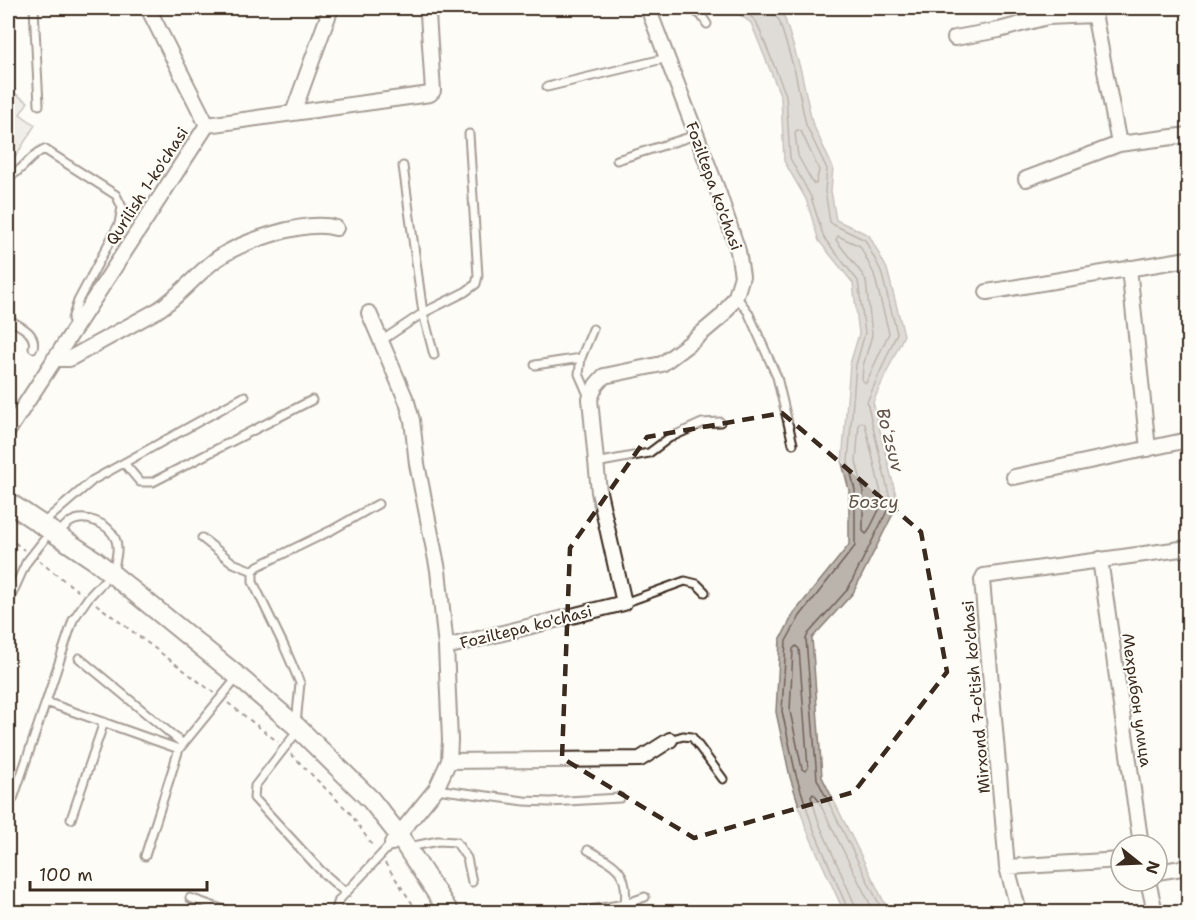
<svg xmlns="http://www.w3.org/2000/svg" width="1196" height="920" font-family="'Shantell Sans',sans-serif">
	<rect width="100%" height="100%" fill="#fdfcf7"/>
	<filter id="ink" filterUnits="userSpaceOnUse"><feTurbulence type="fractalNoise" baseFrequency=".0167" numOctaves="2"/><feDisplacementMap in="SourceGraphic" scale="12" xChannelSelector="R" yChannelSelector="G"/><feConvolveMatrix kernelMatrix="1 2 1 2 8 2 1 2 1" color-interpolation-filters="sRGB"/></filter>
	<g filter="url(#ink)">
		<path fill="#e1ded7" stroke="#8e847a" stroke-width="1.5" d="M8 89 28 102 20 114 35 125 8 169Z"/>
		<path fill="#bbb4ad" stroke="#887d74" stroke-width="1.5" d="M731 8H774L784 16 801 71 812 122 833 168 831 191 836 220 869 235 887 269 904 335 873 402 898 504 853 593 812 638 822 777 889 912H844L806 828 790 777 776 712 780 640 794 613 849 545V490L842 463 850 364 859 334 853 283 819 241 806 199 784 161 781 97 751 23Z"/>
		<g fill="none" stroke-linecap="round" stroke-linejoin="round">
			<path stroke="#6e6157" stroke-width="1.5" d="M741 8 756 21 786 95 790 158 811 197 824 238 858 281 865 333 856 365 848 462 855 490V546L800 616 786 641 782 711 796 775 812 825 849 912
				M771 8 772 13 779 20 795 72 806 125 827 169 825 191 830 222 834 225 865 240 881 271 897 333 867 402 891 503 848 589 808 634 806 639 817 779 883 912
				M797 130 801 131 819 170 816 184 813 183 798 156 795 133Z
				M838 236 860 246 874 274 889 333 866 383 862 380 863 366 872 335 866 281 863 275 836 240Z
				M862 422 865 424 883 502 868 532 866 534 863 531V489L856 461 859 424Z
				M796 646 799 649 808 768 805 771 802 769 790 711 793 649Z
				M857 912 855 905 819 823 811 797 813 794 816 796 874 912"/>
			<g stroke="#3b2a1e" stroke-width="11">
				<path id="service" d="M34 8 39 105
					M690 8 701 15 707 24
					M547 87 667 58
					M617 160 696 135
					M403 166 423 313 434 355
					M8 178C22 171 29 157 44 149L116 195 122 207 119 224 78 301 72 319 76 326
					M736 296 748 312 777 377 793 444
					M8 319C19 326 37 332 33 348
					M381 341 423 313 465 292 476 284 478 276 469 134
					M535 365 581 358
					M589 397 579 374 581 358 593 329
					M124 463 140 482H153L312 400
					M596 463 649 453 669 438 702 423 720 422
					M43 523 93 480 245 396
					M59 533C62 530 65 525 69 523 84 513 108 523 115 538 120 548 115 562 113 572
					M202 538 233 563 253 571
					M8 603 26 563 44 540
					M624 603 685 581 697 584 705 592
					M79 658 182 743
					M46 702 73 620 88 598 103 582
					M296 724 300 683 284 646 253 582V571L258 566 332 530 378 504
					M293 737 255 786 254 798 321 871 346 893
					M670 740 683 736 692 737 723 779
					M436 789 524 801 550 802 620 798
					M8 804 13 799 46 702 179 749 232 684
					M71 819 104 722
					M409 847 438 841 456 842 467 858 472 882
					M588 850C614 864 629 870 625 904
					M145 856 179 749
					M190 898 230 912
					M335 912 339 900 392 843
					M578 912 625 904 645 897"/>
			</g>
			<g stroke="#3b2a1e" stroke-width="18">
				<path id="minor" d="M148 8 207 125
					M1093 8 1119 144
					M955 38 999 30 1047 17 1094 15
					M293 113 331 8
					M1026 179 1119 144 1188 135
					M1129 268 1148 449
					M987 292 1188 259
					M369 313 407 402 412 420 417 464 438 570 446 647 450 740 449 761 436 789 392 843
					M54 359H69L158 310C179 296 194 277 214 261 239 242 305 219 336 228
					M8 431 207 125 430 94 433 91 428 14
					M1014 477 1188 440
					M1100 559 1141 845
					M446 647 624 603 599 492 590 399 596 385 604 376 662 364 690 343 722 316 736 296 742 276 738 251 719 194 648 8
					M449 761 640 759 670 740
					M1007 867 1121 860
					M1157 872 1188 867
					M1148 881 1155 912
					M1019 912 1007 867 982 580 984 576 1188 548"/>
			</g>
			<g stroke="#3b2a1e" stroke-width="22">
				<path id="secondary" d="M8 502 96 561 240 678 296 726 371 800 398 834 449 912"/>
			</g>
			<path stroke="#3b2a1e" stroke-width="2" stroke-dasharray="4.5 4.5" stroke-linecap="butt" d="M8 537 24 550
				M39 561 82 594
				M96 604 214 693
				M228 703 278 742
				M291 754 350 813 374 848
				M385 863 418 912"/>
			<use href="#service" stroke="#fdfcf7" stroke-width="7"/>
			<use href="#minor" stroke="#fdfcf7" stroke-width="14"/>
			<use href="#secondary" stroke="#fdfcf7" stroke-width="18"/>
		</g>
	</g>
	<path d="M0 0H1196V920H0ZM782 413 921 532 947 672 854 792 694 838 562 758 570 548 647 437Z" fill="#fdfcf7" fill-opacity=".55" fill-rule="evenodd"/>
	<path fill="none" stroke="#3b2a1e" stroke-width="4.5" stroke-dasharray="12 8" stroke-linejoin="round" d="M782 413 921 532 947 672 854 792 694 838 562 758 570 548 647 437Z"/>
	<g text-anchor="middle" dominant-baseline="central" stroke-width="4.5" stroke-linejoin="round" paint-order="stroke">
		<g font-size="16" fill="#3b2a1e" stroke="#fdfcf7">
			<text transform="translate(147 186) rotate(-57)">Qurilish 1-ko'chasi</text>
			<text transform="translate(714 186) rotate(70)">Foziltepa ko'chasi</text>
			<text transform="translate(526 627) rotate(-14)">Foziltepa ko'chasi</text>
			<text transform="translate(976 697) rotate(-95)">Mirxond 7-o'tish ko'chasi</text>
			<text transform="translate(1137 700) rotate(82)">Мехрибон улица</text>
		</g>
		<g font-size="18" font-style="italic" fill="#615349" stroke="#fdfcf7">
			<text transform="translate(890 440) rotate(76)">Boʻzsuv</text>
			<text x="873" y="502">Бозсу</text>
		</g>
	</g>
	<rect width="1196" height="920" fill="none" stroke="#fdfcf7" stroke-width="30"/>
	<rect x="15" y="15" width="1166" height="890" fill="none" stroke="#3b2a1e" stroke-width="2" filter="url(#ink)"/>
	<g transform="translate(1139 863) rotate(108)"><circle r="28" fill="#fdfcf7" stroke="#afa8a0" stroke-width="1.5"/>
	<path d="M0-4.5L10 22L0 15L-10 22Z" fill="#3b2a1e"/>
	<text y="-9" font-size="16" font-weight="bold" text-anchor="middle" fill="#3b2a1e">N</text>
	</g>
	<path d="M30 881v9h177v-9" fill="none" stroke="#3b2a1e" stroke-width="3"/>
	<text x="39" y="881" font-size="18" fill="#3b2a1e" stroke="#fdfcf7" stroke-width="4.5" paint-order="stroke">100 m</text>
</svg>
